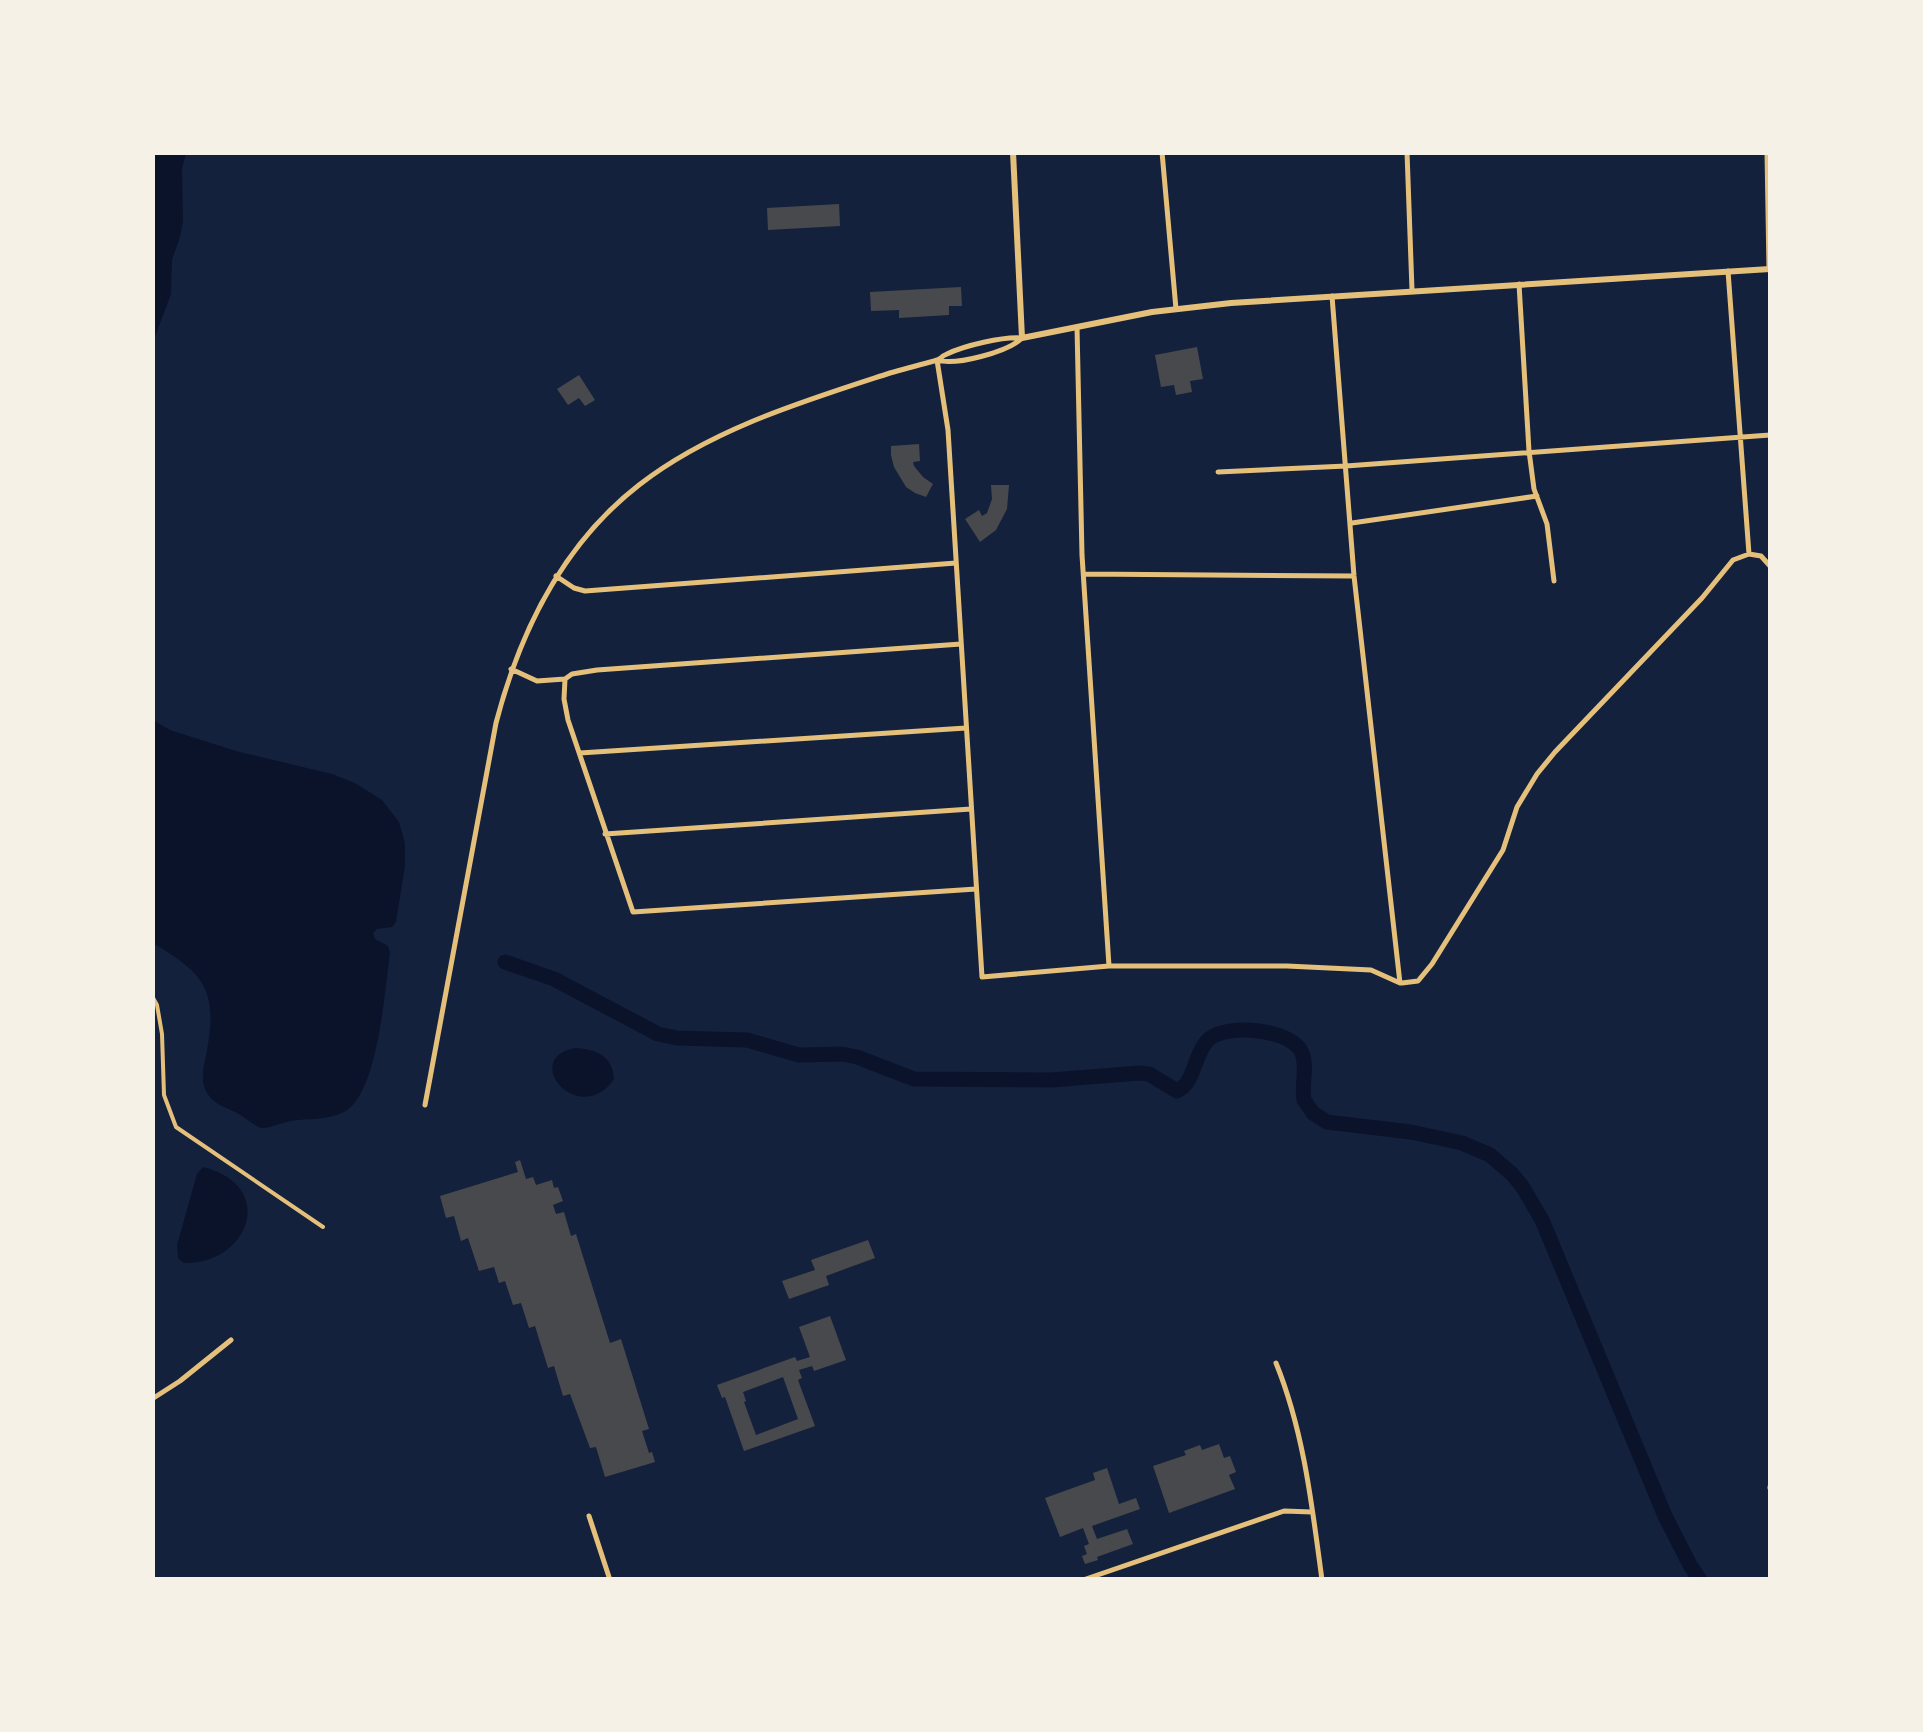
<svg xmlns="http://www.w3.org/2000/svg" width="1923" height="1732" font-family="Barlow,sans-serif">
	<rect width="100%" height="100%" fill="#14213d"/>
	<path fill="#0b132b" d="M153 152 186 153 182 169 183 221 180 237 172 260 171 294 153 342Z
		M153 720 170 730 236 751 332 774 355 783 382 800 399 822 405 843V866L396 922 392 927 377 929 373 933 375 939 388 946 390 953C385 989 378 1095 344 1112 325 1121 310 1118 291 1121 280 1123 272 1128 261 1128 251 1124 244 1116 235 1112 222 1106 211 1103 205 1089 200 1077 205 1062 207 1050 218 989 203 973 153 943Z
		M575 1048C596 1049 613 1056 614 1079 580 1129 519 1059 575 1048Z
		M203 1167C279 1186 248 1265 184 1263L178 1258 177 1245 197 1174Z"/>
	<g fill="none" stroke-linecap="round" stroke-linejoin="round">
		<path stroke="#0b132b" stroke-width="15" d="M505 962 554 979 658 1034 677 1038 747 1040 799 1055 842 1054 857 1057 914 1079 1052 1080 1139 1073 1149 1074 1177 1091C1196 1082 1193 1054 1209 1039 1227 1023 1293 1029 1302 1053 1308 1068 1301 1085 1304 1100L1313 1113 1327 1122 1411 1132 1462 1143 1490 1155 1512 1174 1522 1186 1542 1220 1665 1516 1690 1565 1700 1580"/>
	</g>
	<path fill="#48494c" fill-rule="evenodd" d="M839 204 840 226 768 230 767 208Z
		M961 287 962 306H949V315L899 318V310L871 311 870 292Z
		M1197 347 1203 379 1190 381 1192 392 1176 395 1174 385 1161 387 1155 355Z
		M579 375 595 400 585 406 579 398 568 405 557 389Z
		M919 444 920 461 913 462 914 466 923 477 933 484 926 497 915 493 906 487 894 467 891 455V446Z
		M991 485H1009L1007 509 996 530 980 542 965 519 979 510 982 516 987 513 992 499Z
		M520 1160 526 1179 533 1177 536 1185 552 1180 554 1188 558 1187 563 1201 553 1205 556 1214 564 1212 571 1236 576 1234 610 1343 621 1339 649 1429 642 1431 649 1453 652 1452 655 1462 605 1477 596 1447 590 1448 570 1394 563 1396 554 1366 548 1368 535 1326 529 1328 521 1303 513 1305 505 1281 499 1283 494 1267 479 1271 468 1238 461 1241 454 1216 446 1218 440 1196 518 1172 515 1162Z
		M868 1240 875 1258 826 1276 829 1285 789 1299 782 1281 815 1270 811 1260Z
		M830 1316 846 1360 814 1371 812 1366 799 1370 802 1378 798 1380 815 1426 744 1451 725 1397 722 1398 717 1385 795 1357 797 1361 810 1357 799 1327ZM783 1377 798 1419 756 1435 744 1402 746 1401 743 1392Z
		M1219 1444 1224 1458 1230 1456 1236 1472 1229 1475 1235 1489 1169 1513 1153 1466 1186 1455 1184 1451 1200 1445 1202 1450Z
		M1107 1468 1119 1504 1136 1498 1140 1509 1092 1526 1097 1539 1127 1529 1133 1544 1097 1557 1098 1560 1085 1564 1082 1556 1087 1554 1084 1546 1089 1544 1083 1528 1060 1537 1045 1498 1095 1480 1093 1473Z"/>
	<g fill="none" stroke-linecap="round" stroke-linejoin="round">
		<path stroke="#e5c07b" stroke-width="4" d="M152 996 157 1005 162 1034 164 1095 176 1127 323 1227"/>
		<path stroke="#e5c07b" stroke-width="5" d="M1162 152 1176 309
			M1407 152 1412 290
			M1767 152 1769 269
			M1519 284 1529 451 1534 489 1547 524 1554 581
			M1077 327 1082 555 1109 966
			M937 360 948 430 982 977 1109 966H1287L1371 970 1400 983 1354 576 1332 296
			M937 360C955 366 1008 352 1022 338
			M1218 472 1346 466 1770 435
			M1352 523 1537 496
			M1749 554 1761 556 1770 566
			M1084 574 1354 576
			M556 576 574 588 585 591 956 563
			M511 669 537 681 565 679 564 699 568 720 633 912 976 889
			M565 679 572 674 597 670 961 644
			M580 753 966 728
			M605 834 971 809
			M1402 983 1418 981 1432 964 1503 850 1517 807 1537 774 1555 752 1702 598 1733 560 1749 554 1728 271
			M425 1105 496 723C520 631 563 544 639 485 711 429 804 401 890 373 904 369 919 365 934 361 944 358 938 358 947 354 963 346 1004 336 1022 338
			M1276 1363C1304 1432 1312 1506 1322 1580
			M152 1399 180 1381 231 1340
			M1770 1488V1487
			M589 1516 610 1580
			M1083 1580 1284 1511 1312 1512"/>
		<path stroke="#e5c07b" stroke-width="6" d="M1013 152 1022 338 1152 312 1231 303 1770 269"/>
	</g>
	<rect width="1923" height="1732" fill="none" stroke="#f6f1e7" stroke-width="310"/>
</svg>
